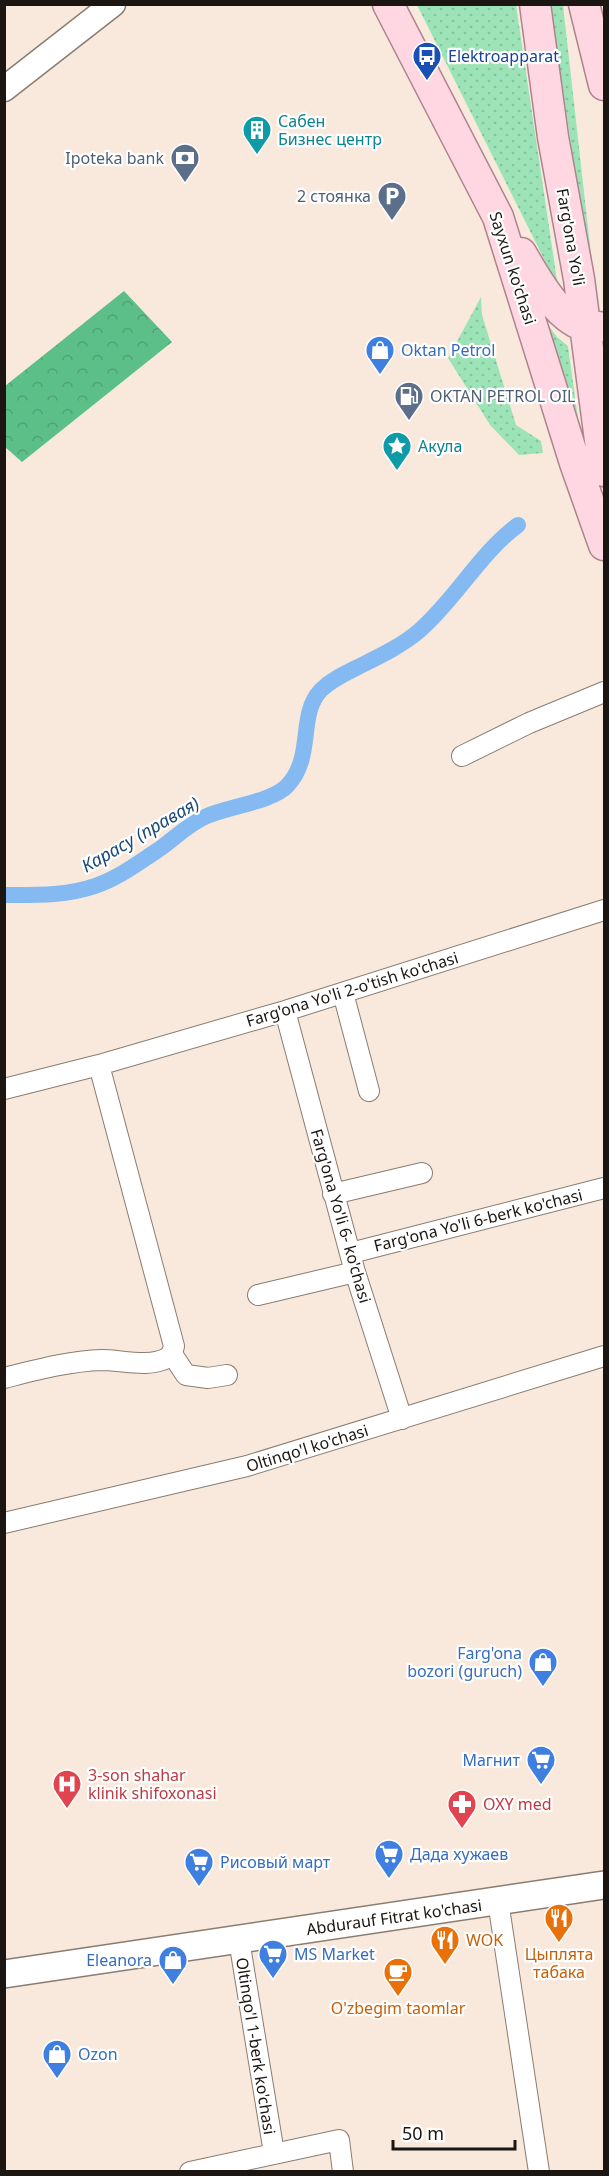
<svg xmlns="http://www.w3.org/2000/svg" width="609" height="2176" font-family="'Noto Sans',sans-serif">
	<defs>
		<pattern id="grass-dots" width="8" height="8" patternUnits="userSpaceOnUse" patternTransform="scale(1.5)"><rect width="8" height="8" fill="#9ce4b8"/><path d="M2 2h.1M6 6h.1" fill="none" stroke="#86c39d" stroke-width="1.8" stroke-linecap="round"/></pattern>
		<pattern id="forest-crowns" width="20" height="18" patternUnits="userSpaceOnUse" patternTransform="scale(1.5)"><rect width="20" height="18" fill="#5bbf87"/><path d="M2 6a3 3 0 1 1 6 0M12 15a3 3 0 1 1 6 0" fill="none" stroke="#4fa374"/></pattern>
	</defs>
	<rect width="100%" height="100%" fill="#f8e9dc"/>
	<path fill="url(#grass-dots)" d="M417 5H516L558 287Z
		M550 5H563L595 290H593Z
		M481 297 482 315 516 425 541 441 543 453 519 455 490 425 448 358Z
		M541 315 557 337 568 346 579 426 578 427Z"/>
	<path fill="url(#forest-crowns)" d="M124 291 172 342 22 462 5 447V386Z"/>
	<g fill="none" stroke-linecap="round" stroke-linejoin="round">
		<path stroke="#84b9f2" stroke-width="16" d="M4 895C35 895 66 896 95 886 117 879 138 863 158 850 174 839 188 824 207 816 228 807 273 801 287 786 315 757 297 715 321 690 331 680 344 674 356 668 378 657 400 647 419 631 456 599 479 554 518 525"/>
		<g stroke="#8a7c70" stroke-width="22">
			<path id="minor" d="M462 756 529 723 604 692
				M343 993 369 1091
				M285 1011 355 1272 402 1419
				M4 1089 99 1065 285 1011 604 910
				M333 1194 422 1173
				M351 1253 604 1188
				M258 1295 355 1272
				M172 1354 186 1375 208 1378 227 1375
				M4 1378C36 1370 69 1361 102 1360 121 1360 149 1368 167 1358 172 1355 173 1351 174 1346L99 1065
				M4 1523 247 1466 604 1356
				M498 1901 539 2172
				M239 1940 274 2153
				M190 2172 339 2140 343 2172"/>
		</g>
		<g stroke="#8a7c70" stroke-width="27">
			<path id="tertiary" d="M4 89 113 4"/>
		</g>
		<g stroke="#8a7c70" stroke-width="30">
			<path id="secondary" d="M4 1974 604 1885"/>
		</g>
		<g stroke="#ae838c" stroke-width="33">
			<path id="primary" d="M388 4 498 217 575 463 604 545
				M535 4 553 137 579 279 604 471
				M584 4 604 85
				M521 253C536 278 563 332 599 327"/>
		</g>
		<use href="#minor" stroke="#fff" stroke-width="20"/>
		<use href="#tertiary" stroke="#fff" stroke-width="24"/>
		<use href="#secondary" stroke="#fff" stroke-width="27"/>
		<use href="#primary" stroke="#fed7e2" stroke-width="30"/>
	</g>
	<defs>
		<g id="bus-pin" transform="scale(1.5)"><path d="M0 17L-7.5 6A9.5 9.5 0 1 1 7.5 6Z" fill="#1a4fb4" stroke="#fff"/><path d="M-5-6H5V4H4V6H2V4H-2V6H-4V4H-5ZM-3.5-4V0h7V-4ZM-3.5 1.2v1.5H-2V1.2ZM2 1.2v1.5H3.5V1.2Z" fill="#fff"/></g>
		<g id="building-pin" transform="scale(1.5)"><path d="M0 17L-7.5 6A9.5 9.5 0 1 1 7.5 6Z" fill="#0f9aa8" stroke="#fff"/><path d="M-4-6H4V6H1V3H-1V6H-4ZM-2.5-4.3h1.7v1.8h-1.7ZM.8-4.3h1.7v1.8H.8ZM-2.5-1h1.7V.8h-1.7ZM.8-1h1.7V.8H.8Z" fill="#fff"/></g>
		<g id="bank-pin" transform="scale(1.5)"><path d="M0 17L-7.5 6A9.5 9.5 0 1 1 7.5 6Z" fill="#5c6f8a" stroke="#fff"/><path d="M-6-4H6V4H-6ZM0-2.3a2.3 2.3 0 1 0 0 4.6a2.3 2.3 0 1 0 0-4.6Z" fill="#fff"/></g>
		<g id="parking-pin" transform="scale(1.5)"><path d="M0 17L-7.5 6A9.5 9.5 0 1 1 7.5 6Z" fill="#5c6f8a" stroke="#fff"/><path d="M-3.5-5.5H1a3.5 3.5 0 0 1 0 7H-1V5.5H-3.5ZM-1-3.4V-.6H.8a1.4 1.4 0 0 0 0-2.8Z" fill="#fff"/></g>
		<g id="shop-pin" transform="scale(1.5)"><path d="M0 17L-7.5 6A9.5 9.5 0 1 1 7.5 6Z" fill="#3f7fe0" stroke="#fff"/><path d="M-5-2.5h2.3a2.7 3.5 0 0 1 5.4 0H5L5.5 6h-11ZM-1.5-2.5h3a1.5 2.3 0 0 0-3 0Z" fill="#fff"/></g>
		<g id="fuel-pin" transform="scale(1.5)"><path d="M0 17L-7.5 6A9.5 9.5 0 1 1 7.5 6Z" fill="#5c6f8a" stroke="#fff"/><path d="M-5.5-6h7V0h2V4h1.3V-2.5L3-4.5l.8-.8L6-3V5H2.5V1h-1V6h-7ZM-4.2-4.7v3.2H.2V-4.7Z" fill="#fff"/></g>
		<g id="sight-pin" transform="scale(1.5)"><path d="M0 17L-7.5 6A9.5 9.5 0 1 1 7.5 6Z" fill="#0f9aa8" stroke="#fff"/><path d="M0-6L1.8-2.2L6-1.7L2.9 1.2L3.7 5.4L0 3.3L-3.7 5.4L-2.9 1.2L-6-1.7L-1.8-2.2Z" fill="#fff"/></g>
		<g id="supermarket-pin" transform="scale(1.5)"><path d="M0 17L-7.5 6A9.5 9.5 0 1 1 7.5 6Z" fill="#3f7fe0" stroke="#fff"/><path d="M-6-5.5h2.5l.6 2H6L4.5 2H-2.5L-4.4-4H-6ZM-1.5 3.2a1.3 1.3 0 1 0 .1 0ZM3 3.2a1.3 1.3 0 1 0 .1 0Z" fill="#fff"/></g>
		<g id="hospital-pin" transform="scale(1.5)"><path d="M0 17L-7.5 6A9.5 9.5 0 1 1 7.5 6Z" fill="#e0444e" stroke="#fff"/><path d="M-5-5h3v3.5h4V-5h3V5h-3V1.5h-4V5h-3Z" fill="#fff"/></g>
		<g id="pharmacy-pin" transform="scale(1.5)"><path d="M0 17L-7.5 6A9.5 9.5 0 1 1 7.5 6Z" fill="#e0444e" stroke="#fff"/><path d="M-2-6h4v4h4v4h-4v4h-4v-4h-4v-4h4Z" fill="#fff"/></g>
		<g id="restaurant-pin" transform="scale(1.5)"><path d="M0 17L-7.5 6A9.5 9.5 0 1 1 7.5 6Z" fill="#e8710a" stroke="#fff"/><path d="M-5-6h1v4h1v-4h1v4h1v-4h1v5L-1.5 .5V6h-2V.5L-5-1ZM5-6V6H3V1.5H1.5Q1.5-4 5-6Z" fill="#fff"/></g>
		<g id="cafe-pin" transform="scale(1.5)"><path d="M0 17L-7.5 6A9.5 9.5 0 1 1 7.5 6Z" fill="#e8710a" stroke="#fff"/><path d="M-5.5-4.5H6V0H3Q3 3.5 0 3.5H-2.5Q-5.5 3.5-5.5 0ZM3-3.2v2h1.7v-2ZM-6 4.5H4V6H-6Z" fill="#fff"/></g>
	</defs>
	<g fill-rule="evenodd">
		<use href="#bus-pin" x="427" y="56"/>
		<use href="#building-pin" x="257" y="130"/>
		<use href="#bank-pin" x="185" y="158"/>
		<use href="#parking-pin" x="392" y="196"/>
		<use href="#shop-pin" x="380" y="350"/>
		<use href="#fuel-pin" x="409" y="396"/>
		<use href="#sight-pin" x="397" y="446"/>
		<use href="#shop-pin" x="543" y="1662"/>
		<use href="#supermarket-pin" x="541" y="1760"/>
		<use href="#hospital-pin" x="67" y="1784"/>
		<use href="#pharmacy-pin" x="462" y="1804"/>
		<use href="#supermarket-pin" x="389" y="1854"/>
		<use href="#supermarket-pin" x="199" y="1862"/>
		<use href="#restaurant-pin" x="559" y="1918"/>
		<use href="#restaurant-pin" x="445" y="1940"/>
		<use href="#supermarket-pin" x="273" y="1954"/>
		<use href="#shop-pin" x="173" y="1960"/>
		<use href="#cafe-pin" x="398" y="1972"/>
		<use href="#shop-pin" x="57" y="2054"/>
	</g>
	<g text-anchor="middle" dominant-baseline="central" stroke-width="4.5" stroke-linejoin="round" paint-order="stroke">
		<g font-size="16" fill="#164399" stroke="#fff" text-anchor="start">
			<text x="448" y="56">Elektroapparat</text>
		</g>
		<g font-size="16" fill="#0d838f" stroke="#fff" text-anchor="start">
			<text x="278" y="121">Сабен<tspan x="278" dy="18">Бизнес центр</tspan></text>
			<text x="418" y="446">Акула</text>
		</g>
		<g font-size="16" fill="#4e5e75" stroke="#fff" text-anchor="end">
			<text x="164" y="158">Ipoteka bank</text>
			<text x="371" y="196">2 стоянка</text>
			<text x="430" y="396" text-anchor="start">OKTAN PETROL OIL</text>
		</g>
		<g font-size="16" fill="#1b1611" stroke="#fff">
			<text transform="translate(571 237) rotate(80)">Farg'ona Yo'li</text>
			<text transform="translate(513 268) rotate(72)">Sayxun ko'chasi</text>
			<text transform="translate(352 989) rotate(-17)">Farg'ona Yo'li 2-o'tish ko'chasi</text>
			<text transform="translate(341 1216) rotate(74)">Farg'ona Yo'li 6- ko'chasi</text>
			<text transform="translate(478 1220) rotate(-14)">Farg'ona Yo'li 6-berk ko'chasi</text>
			<text transform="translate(307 1448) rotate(-17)">Oltinqo'l ko'chasi</text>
			<text transform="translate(394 1917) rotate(-8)">Abdurauf Fitrat ko'chasi</text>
			<text transform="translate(256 2046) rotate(81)">Oltinqo'l 1-berk ko'chasi</text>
		</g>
		<g font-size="16" fill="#366cbe" stroke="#fff" text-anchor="start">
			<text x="401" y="350">Oktan Petrol</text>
			<text x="522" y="1653" text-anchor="end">Farg'ona<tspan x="522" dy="18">bozori (guruch)</tspan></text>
			<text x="520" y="1760" text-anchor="end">Магнит</text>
			<text x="410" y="1854">Дада хужаев</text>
			<text x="220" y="1862">Рисовый март</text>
			<text x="294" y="1954">MS Market</text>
			<text x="152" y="1960" text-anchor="end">Eleanora</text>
			<text x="78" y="2054">Ozon</text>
		</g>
		<g font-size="16" fill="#be3a42" stroke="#fff" text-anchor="start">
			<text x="88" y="1775">3-son shahar<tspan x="88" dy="18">klinik shifoxonasi</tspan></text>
			<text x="483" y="1804">OXY med</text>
		</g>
		<g font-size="16" fill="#c56008" stroke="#fff">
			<text x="466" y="1940" text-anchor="start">WOK</text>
			<text x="559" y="1954">Цыплята<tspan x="559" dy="18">табака</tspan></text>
			<text x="398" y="2008">O'zbegim taomlar</text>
		</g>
		<g font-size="18" font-style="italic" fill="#1b4978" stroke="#fff">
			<text transform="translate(140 834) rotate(-30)">Карасу (правая)</text>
		</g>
	</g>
	<rect width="609" height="2176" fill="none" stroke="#1b1611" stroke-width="12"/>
	<path d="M393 2140v9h122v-9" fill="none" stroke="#1b1611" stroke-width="3"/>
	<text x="402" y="2140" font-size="18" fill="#1b1611" stroke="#ffffff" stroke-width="4.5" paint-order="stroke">50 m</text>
</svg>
